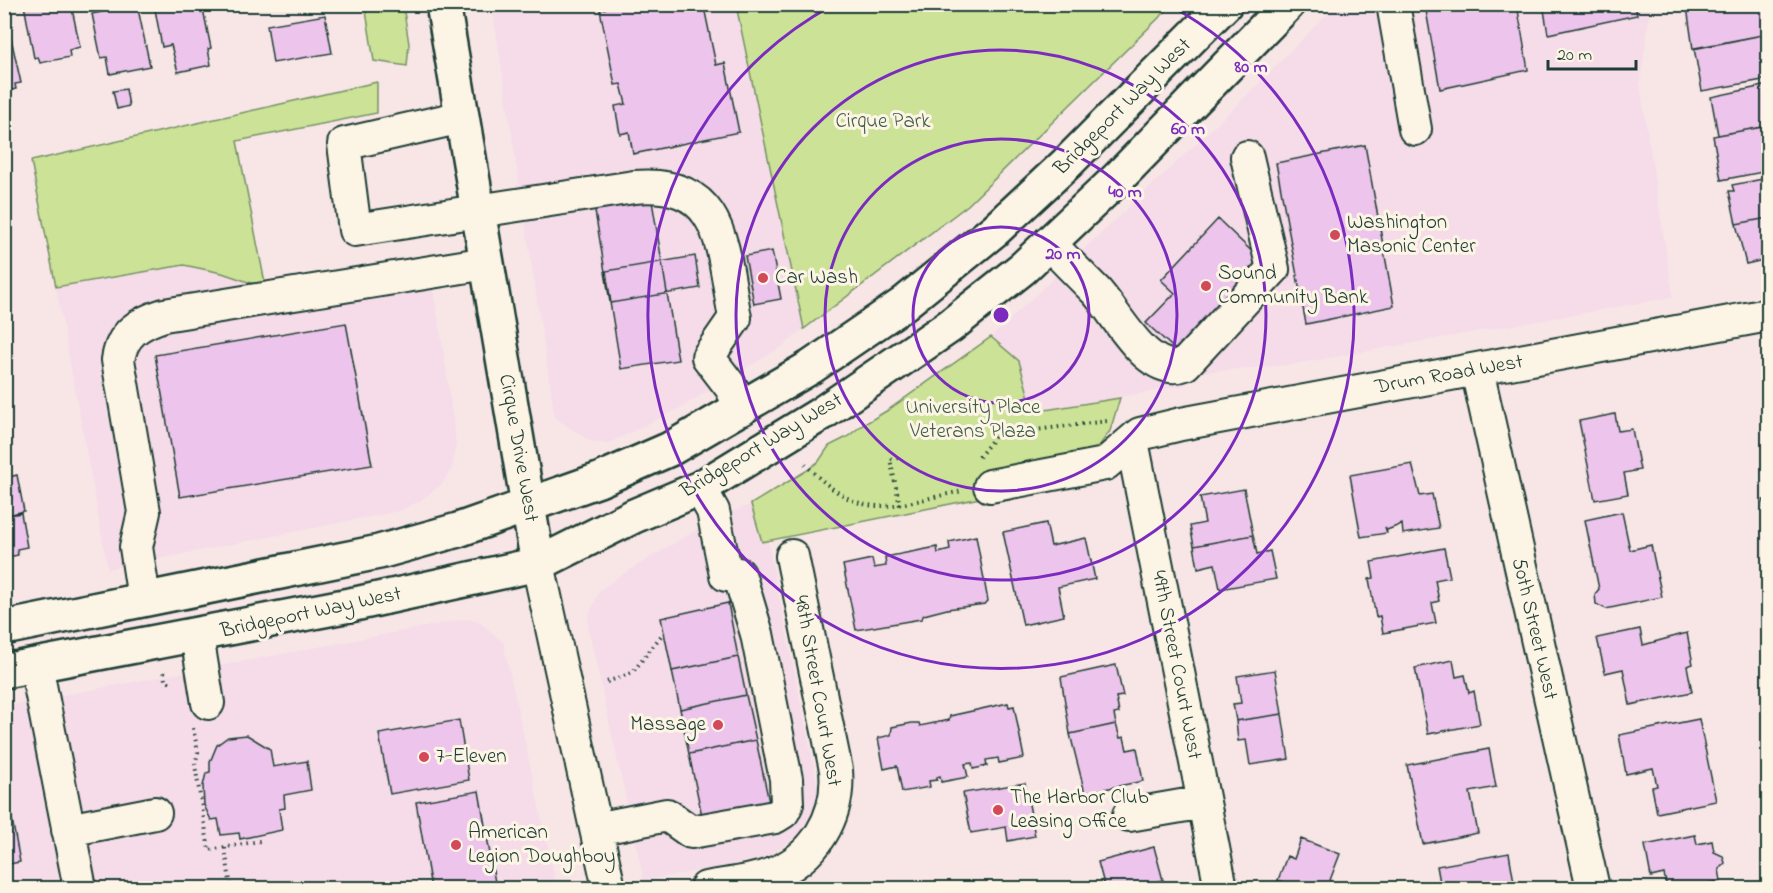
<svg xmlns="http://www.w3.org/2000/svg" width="1773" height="893" font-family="'Indie Flower',sans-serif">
	<rect width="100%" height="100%" fill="#f8e6e7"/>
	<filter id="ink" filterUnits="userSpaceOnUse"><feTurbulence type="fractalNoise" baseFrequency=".0167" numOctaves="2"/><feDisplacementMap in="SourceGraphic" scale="12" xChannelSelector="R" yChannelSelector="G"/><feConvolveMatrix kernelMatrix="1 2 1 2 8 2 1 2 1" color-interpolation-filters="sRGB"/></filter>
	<g filter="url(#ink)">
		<path fill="#f5dce8" d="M492 5H736L804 329 783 346 682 407 609 443 592 442 555 418Z
			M1336 5H1651L1640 84 1673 297 1289 365 1199 372 1184 386 1033 412 1019 361 991 337 1237 105Z
			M427 256 442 341 456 443 452 469 441 485 420 501 399 511 108 569 56 287 184 265 222 273 266 288Z
			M751 504 762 541 768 542 824 815 767 858 644 881 588 626 589 615 600 590 623 574 711 521Z
			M467 619 480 622 503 642 557 888H5V706Z"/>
		<path fill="#cbe297" stroke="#759066" stroke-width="1.5" d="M365 5H403L409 44 407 66 374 61Z
			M736 5V4L1172 5 968 205 804 329Z
			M377 82V113L237 141 266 288 222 273 184 265 56 287 31 161Z
			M991 337 1019 361 1033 412 1120 398 1110 431 1094 453 985 497 762 542 751 504 806 471 819 461 829 446 847 437 861 426 888 410Z"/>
		<path fill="#edc4eb" stroke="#1f3d34" stroke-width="1.5" d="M71 4 80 47 69 50 70 57 40 63 38 57 34 58 24 5Z
			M101 4H137L150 66 110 74 107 57 101 58 92 14 102 12Z
			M154 4H202L211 48 208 49 211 65 178 72 171 45 162 47Z
			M605 4H697L698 8 704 7 716 65 725 63 739 132 633 154 629 132 620 134 615 106 626 104 621 84 615 85 600 10 606 8Z
			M1517 4 1528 70 1440 89 1425 5Z
			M1543 4H1635L1637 15 1548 34Z
			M1701 4H1766L1768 34 1693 49 1687 7Z
			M4 7 21 83 15 84 16 89 4 92Z
			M325 15 332 53 273 63 267 25Z
			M1768 34V79L1702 91 1694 48Z
			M1768 85V126L1718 135 1711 97Z
			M126 89 129 106 117 109 113 91Z
			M1768 126V171L1721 180 1713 136Z
			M1365 145 1394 306 1306 324 1276 163Z
			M1768 178V218L1736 224 1729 191H1734L1732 185Z
			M651 195 678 360 621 369 594 205Z
			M1768 218V259L1746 264 1736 224Z
			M1218 219 1265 264 1180 354 1146 323 1175 293 1161 280Z
			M772 251 781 299 754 304 745 256Z
			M695 256 700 288 611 303 606 271Z
			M346 323 372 465 180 497 155 355Z
			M1615 414 1618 431 1632 429 1640 470 1624 473 1628 494 1595 500 1579 421Z
			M1412 464 1420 496 1432 494 1439 528 1403 534 1402 524 1387 530 1385 527 1387 533 1361 537 1350 475Z
			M7 470 9 477 17 475 24 511 4 516V471Z
			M1244 489 1253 535 1194 546 1190 526 1205 523 1200 497Z
			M1763 500H1768V534Z
			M1622 512 1630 550 1651 545 1662 597 1606 609 1596 604 1595 594 1599 589 1585 520Z
			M21 513 27 547 17 549 18 555 4 558V516Z
			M1046 523 1051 546 1086 538 1095 579 1058 587 1064 616 1023 625 1003 532Z
			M1253 535 1257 554 1270 551 1276 579 1220 589 1215 564 1198 568 1194 546Z
			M976 536 988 601 985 604 947 609 924 615 921 619 856 630 843 565 872 559 874 568 886 566 885 557 937 547 938 553 950 550 949 542Z
			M1444 548 1450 577 1435 580 1439 601 1432 603 1436 623 1383 633 1380 616 1376 617 1369 579 1374 578 1371 562Z
			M728 603 738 657 672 671 661 618Z
			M1640 629 1643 645 1687 633 1693 664 1687 666 1692 692 1630 705 1623 669 1605 673 1597 638Z
			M738 657 746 695 680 709 672 671Z
			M1453 660 1456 677 1465 675 1469 693 1474 691 1480 724 1428 734 1415 668Z
			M1116 665 1123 696 1116 697 1119 713 1114 714 1116 724 1070 734 1061 677Z
			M1275 670 1282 714 1236 721 1233 704 1241 703 1237 676Z
			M746 695 756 740 689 754 680 709Z
			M1008 703 1009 707 1014 706 1024 758 999 763 998 758 986 760 987 766 973 769 972 763 965 764 968 777 941 782 940 776 937 777V780L929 781 930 787 902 792 897 766 884 769 878 738 891 735 892 727 912 723H919L920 726 949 720 950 716Z
			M1282 714 1289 759 1250 765 1246 740 1238 741 1236 721Z
			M1699 719 1716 801 1657 813 1652 787 1657 786 1653 768 1626 774 1619 735Z
			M459 720 469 780 390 794 379 734Z
			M1116 724 1120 738 1124 737 1127 750 1137 748 1143 781 1085 793 1070 734Z
			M247 735 270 749 273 767 307 761 311 790 284 795 285 808 279 809 282 830 240 839 239 833 221 835 218 819 211 820 204 805 203 786 206 773 210 772V762L217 745 228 737Z
			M756 740 769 802 702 816 689 754Z
			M1489 749 1496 787 1470 792 1478 833 1423 844 1407 765Z
			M4 776 20 862 4 865Z
			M1025 783 1035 836 1008 841 1006 827 971 833 963 793Z
			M479 791 496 888H431L416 802Z
			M1695 835 1697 844 1712 841 1714 852 1723 856 1725 863 1719 869 1721 881 1708 883 1709 888H1667L1664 874 1651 877 1645 845Z
			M1301 839 1340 854 1327 888H1301L1278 880 1287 856 1294 859Z
			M1154 847 1163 880 1155 882 1157 888H1105L1098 862Z
			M1509 853 1515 888H1441L1437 866Z
			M1278 880 1301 888H1275Z"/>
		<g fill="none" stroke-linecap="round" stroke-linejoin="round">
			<g stroke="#1f3d34" stroke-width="36">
				<path id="minor" d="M1393 4 1415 129
					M462 117 344 144 355 230 634 187C725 179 722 249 735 318L708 357 731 387 742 409
					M1049 243C1064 259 1079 274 1095 290 1116 311 1147 379 1185 364L1273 269 1247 157
					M1477 370 1593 888
					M1132 441 1221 888
					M990 486 1105 464 1140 434 1181 424 1768 315
					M538 564 609 888
					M144 599 136 547 144 512 118 360C122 333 139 323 164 315L487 263
					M197 636 208 703
					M36 665 80 888
					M1129 815 1204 802
					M596 829 667 815 691 832 775 817 783 812 787 804 786 779 757 634 739 574 726 575 713 511 700 488
					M68 830 155 813
					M706 888C727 884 750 882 770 875 815 859 840 816 836 770L792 556"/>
			</g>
			<g stroke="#1f3d34" stroke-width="38">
				<path id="major" d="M443 4 538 564
					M4 628 379 552 458 530 599 480 670 449 811 367 902 305 996 229 1067 163 1225 4
					M4 671 355 604 538 564 634 516 700 488 821 414 950 326 1023 268 1118 178 1288 4"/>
			</g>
			<path stroke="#1f3d34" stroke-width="4" stroke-dasharray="1.5 4.5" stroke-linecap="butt" d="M979 457 996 435 1107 421
				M898 458 890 459 900 506
				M805 464C865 526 888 505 963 491
				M164 672 165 680 173 684
				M607 682 632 673 664 632
				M193 728 198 752 195 765 209 850 260 841
				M225 848 231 888"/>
			<use href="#minor" stroke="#fcf5e5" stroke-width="32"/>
			<use href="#major" stroke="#fcf5e5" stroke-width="33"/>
		</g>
	</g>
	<g fill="none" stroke="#7b2cbf" stroke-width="3">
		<circle cx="1001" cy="315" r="88"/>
		<circle cx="1001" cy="315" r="176"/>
		<circle cx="1001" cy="315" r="265"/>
		<path d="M1169 5A353 353 0 1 1 833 5"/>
	</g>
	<g fill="#d1495b" stroke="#fcf5e5" stroke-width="2">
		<circle cx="1335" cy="235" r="6"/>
		<circle cx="763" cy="278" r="6"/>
		<circle cx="1206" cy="286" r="6"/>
		<circle cx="718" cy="725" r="6"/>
		<circle cx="424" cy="757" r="6"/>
		<circle cx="998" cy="810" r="6"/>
		<circle cx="456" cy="845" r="6"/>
	</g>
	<g text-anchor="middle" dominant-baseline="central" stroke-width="6" stroke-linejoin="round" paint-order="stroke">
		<g font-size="21" fill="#1f3d34" stroke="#fcf5e5">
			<text transform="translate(1123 107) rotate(-45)">Bridgeport Way West</text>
			<text transform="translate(1449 375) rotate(-10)">Drum Road West</text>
			<text transform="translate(762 446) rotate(-31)">Bridgeport Way West</text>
			<text transform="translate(518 448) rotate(80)">Cirque Drive West</text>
			<text transform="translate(311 613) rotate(-12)">Bridgeport Way West</text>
			<text transform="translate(1534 629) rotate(77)">50th Street West</text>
			<text transform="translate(1176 665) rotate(79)">49th Street Court West</text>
			<text transform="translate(817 691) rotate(80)">48th Street Court West</text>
		</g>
		<g font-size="21" fill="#415e48" stroke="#fcf5e5">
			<text x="883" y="122">Cirque Park</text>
			<text x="973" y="408">University Place<tspan x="973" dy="24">Veterans Plaza</tspan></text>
		</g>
		<g font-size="21" fill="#1f3d34" stroke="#fcf5e5" text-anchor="start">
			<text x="1347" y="223">Washington<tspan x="1347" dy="24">Masonic Center</tspan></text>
			<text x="1218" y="274">Sound<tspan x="1218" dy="24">Community Bank</tspan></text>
			<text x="775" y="278">Car Wash</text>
			<text x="706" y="725" text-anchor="end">Massage</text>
			<text x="436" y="757">7-Eleven</text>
			<text x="1010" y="798">The Harbor Club<tspan x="1010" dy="24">Leasing Office</tspan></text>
			<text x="468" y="833">American<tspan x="468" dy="24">Legion Doughboy</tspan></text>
		</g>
	</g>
	<circle cx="1001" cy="315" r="9" fill="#7b2cbf" stroke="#fcf5e5" stroke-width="3"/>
	<g font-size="18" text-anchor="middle" font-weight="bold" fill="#7b2cbf" stroke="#fcf5e5" stroke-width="6" stroke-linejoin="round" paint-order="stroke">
		<text x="1251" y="72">80 m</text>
		<text x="1188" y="134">60 m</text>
		<text x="1125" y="197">40 m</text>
		<text x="1063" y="259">20 m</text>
	</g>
	<rect width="1773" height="893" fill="none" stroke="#fcf5e5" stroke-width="24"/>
	<rect x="12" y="12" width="1749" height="869" fill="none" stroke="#1f3d34" stroke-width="2" filter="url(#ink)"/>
	<path d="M1548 60v9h88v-9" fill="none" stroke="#1f3d34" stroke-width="3"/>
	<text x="1557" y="60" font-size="18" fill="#1f3d34" stroke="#fcf5e5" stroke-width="4.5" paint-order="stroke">20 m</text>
</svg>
